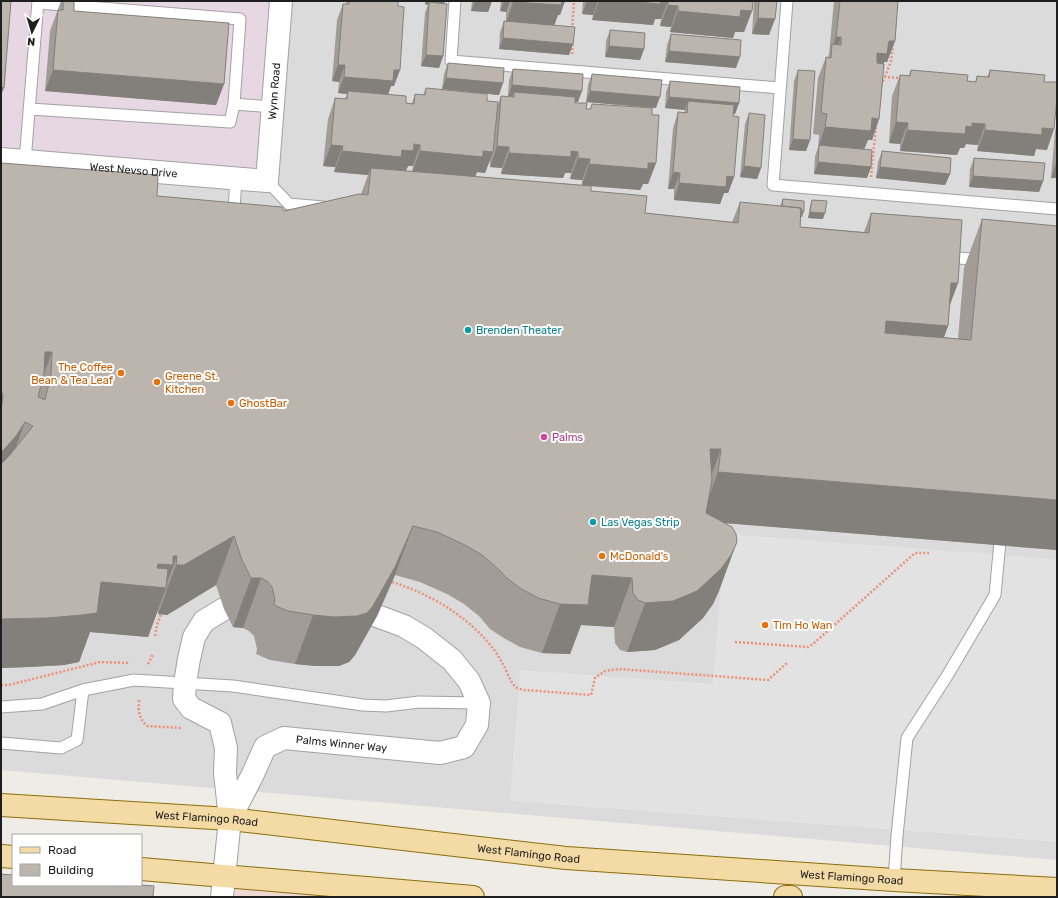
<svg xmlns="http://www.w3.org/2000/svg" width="1058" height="898" font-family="Rubik,sans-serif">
	<rect width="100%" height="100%" fill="#eeece5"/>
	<path fill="#dcdbdb" d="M281 1H1057V860L1 770V159Z"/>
	<path fill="#eed9d5" d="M224 876 473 897H222Z"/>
	<path fill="#e7d7e2" d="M1 1H281L267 181 1 159Z"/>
	<path fill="#e2e2e2" d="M725 534 1057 559V842L510 801 520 670 713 684Z"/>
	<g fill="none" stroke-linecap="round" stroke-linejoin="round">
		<g stroke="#a2a2a2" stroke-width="13">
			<path id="service" d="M455 1 451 61 780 88
				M787 1 773 185 1057 209
				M38 3 240 19 234 104
				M30 109 230 122 234 104 273 107
				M25 161 38 1
				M267 181 289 204 323 207
				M234 210 236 179
				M946 257 983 260
				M1 707 42 704 83 690 134 680 233 686 363 705 386 706 419 702 479 703
				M1 743 61 748 77 740 83 690
				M894 880 897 836 907 738 947 676 995 595 1001 531"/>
		</g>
		<g stroke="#a2a2a2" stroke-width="24">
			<g id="minor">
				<path id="s1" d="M1 159 267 181 281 1"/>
				<path d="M224 609 204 621 194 637 189 659 185 683 184 699 191 708 220 723 226 748 225 773 230 819"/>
				<path id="s2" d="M230 819 253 774 265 747 284 738 440 753 464 747 477 725 479 703 469 681 452 660 424 638 404 626 377 616"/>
			</g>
		</g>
		<g stroke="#a2a2a2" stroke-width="24">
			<path id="tertiary" d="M222 897 230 819"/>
		</g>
		<g stroke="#8c6f0c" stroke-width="24">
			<g id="primary">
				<path id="s3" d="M1 805 230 819 566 858 894 880 1057 889"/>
				<path d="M1 856 13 857"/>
				<path d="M141 869 473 897"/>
				<path d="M785 897H791"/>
			</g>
		</g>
		<path stroke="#ee8f76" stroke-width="2.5" stroke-dasharray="2 2" stroke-linecap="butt" d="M572 29 574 1
			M572 54 573 41
			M885 77 891 61 893 45
			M881 85 885 77 901 78
			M871 177 876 126
			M392 582C427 593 461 612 486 640 492 646 498 655 502 663 507 670 509 681 516 687 518 689 521 689 524 690L591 695 595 678 605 671 619 669 768 680 787 663
			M155 636 157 625 161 614
			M735 642 808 647 813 644 915 553H929
			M148 664 153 654
			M1 685H9L100 662 130 663
			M139 700C138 712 139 718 147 726L182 728"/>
		<use href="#service" stroke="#fff" stroke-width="11"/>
		<use href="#minor" stroke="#fff" stroke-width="22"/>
		<use href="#tertiary" stroke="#fff" stroke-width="22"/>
		<use href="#primary" stroke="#f4daa4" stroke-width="22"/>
	</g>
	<path fill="#a19c96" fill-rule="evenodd" d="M61 1H74V11L224 84 216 105 45 91 50 31Z
		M347 1H398L394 86H391L388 95 406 103H412L415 94 423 95 426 88 487 101 497 106 501 96 512 97V96H508L509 80 513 69 578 102H575V103L586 109H590L592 104 652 115 656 163 648 184H643L640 190 584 186 591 191 645 213 732 222 740 202 780 206 783 199 802 217H801L800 227 864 232 871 213 958 283 950 305 948 326 944 337 958 339 964 268 982 219 1057 550 724 523 719 591 713 604 703 618 679 640 655 650 627 652 620 650 615 643 614 627 581 625 570 654 542 653 520 647 502 637 490 629 479 616 464 604 447 594 420 582 395 575 377 616 355 655 349 662 339 666H316L295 664 270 660 256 654 257 649 254 636 249 631 243 628 233 627 224 609 216 585 167 615 158 614V610L148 637 90 632 79 662 64 665 29 667 1 668V163L157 196 284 211 361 194 368 175 334 172 335 167 323 166 328 119 335 98 345 99 347 94 338 93 339 82 332 81 337 20 343 4H346ZM490 160V167L502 168 501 174 563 178 565 173H571L570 179 582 180V185L475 177 477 172 485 173ZM408 166H413L412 172 406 171Z
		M425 1H445L444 3 443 56 439 68 421 66 425 13 428 5 425 4Z
		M472 1H492L488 12 471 11Z
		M501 1H565L560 15H558L554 25 569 55 499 49 500 32 504 21H506V12L500 11Z
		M583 1H753L752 11 744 32H735L733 38 670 32 671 27 660 26 661 19H655L653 25 592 20 593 15 582 14Z
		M754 1H777L769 35 752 34Z
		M834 1H898L895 41 887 62H884V64L879 119 872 140H868L864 149 871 167 867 178 814 174 815 156 818 148 819 135 813 134 818 78 826 57H828L829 54Z
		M610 30 644 49 640 60 605 57 606 41Z
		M671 34 736 68 665 62 667 45Z
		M448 63 499 95 442 89 444 74Z
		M798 70 810 140 806 151 789 150 794 81Z
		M911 70 967 81 975 82 977 76 987 77 990 70 1044 82 1047 150 1036 149 1034 156 977 151 978 145 966 144 964 148H960L957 155 900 151V144L889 143 892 96 900 75H909Z
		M592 74 656 108 586 102 588 85Z
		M670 81 739 103 735 114H733L734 177 728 193H724L720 204 674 200V189H668L673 128 678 112H684L685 110 665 108 666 92Z
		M749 113 761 168 757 179 740 177 745 124Z
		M1057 125V178H1051L1055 131Z
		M882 151 950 174 945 185 876 178 878 162Z
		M974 158 1043 181 1039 192 969 187 970 169Z
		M812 200 823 219 808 218 810 206Z"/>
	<path fill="#837f7a" d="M426 1H445L443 6 429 2 428 5 425 4Z
		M475 1H492L488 12 471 11Z
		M504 1H510L506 12 500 11Z
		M565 1 560 15H558L554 26 506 23 513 2Z
		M587 1H598L593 15 582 14Z
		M599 1H668L661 19H655L653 25 592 20Z
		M668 5 678 6 671 27 660 26Z
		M741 10 752 11 744 32H735L733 38 670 32 678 11Z
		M758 18 775 19 769 35 752 34Z
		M836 37H841L834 58 832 48Z
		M503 38 573 44 569 55 499 49Z
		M889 41H895L887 62H884L880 75 870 74 877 53Z
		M609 46 644 49 640 60 605 57Z
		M669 51 740 57 736 68 665 62Z
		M426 55 443 56 439 68 421 66Z
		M338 65H345L339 82 332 81Z
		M53 70 224 84 216 105 45 91Z
		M394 70H400L394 86H391L387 97 348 91 347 94 338 93 344 77Z
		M446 78 503 83 499 95 442 89Z
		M512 85 582 91 578 102 514 97V92L512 96H508Z
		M1 87 4 88 1 95Z
		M590 91 660 97 656 108 586 102Z
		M669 97 739 103 735 114 687 110 688 101 685 110 665 108Z
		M872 118 879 119 872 140H868L863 152 819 145 818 148 825 127Z
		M896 122 908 123 900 144 889 143Z
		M972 123 985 124 978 145 966 144 964 148H960L957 155 900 151 907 130 966 126Z
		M1042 128 1054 129 1047 150 1036 149 1034 156 977 151 985 130Z
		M793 139 810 140 806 151 789 150Z
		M414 144 420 145 413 166H408L405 172 371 168 368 175 334 172 342 151 402 150Z
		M331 145 343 146 335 167 323 166Z
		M497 146 509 147 502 168 490 167Z
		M420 151H483L493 152 485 173 477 172 475 178 412 172Z
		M571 151 578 152 571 173H565L563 178 501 174 509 153Z
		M578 158 590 159 582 180 570 179Z
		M1057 161V178H1051Z
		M818 162 871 167 867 178 814 174Z
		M648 163H656L648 184H643L640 190 582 185 589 164Z
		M744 166 761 168 757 179 740 177Z
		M880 167 950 174 945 185 876 178Z
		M673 172 680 173 674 189H668Z
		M727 176 734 177 728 193H724L720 204 674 200 679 183Z
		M973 176 1043 181 1039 192 969 187Z
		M782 210 804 211 802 217 780 215Z
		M810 212 825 213 823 219 808 218Z
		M951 283H958L942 325 948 326 930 375 868 370 886 321Z
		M45 352H52L34 401Z
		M25 422 7 471 1 481V453Z
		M710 449H721L703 498Z
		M718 472 1057 500V550L700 521Z
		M413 526 395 575 377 616 355 655 349 662 339 666H316L295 664 313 615Z
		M234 536 216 585 167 615 158 614 176 565Z
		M737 542 719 591 713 604 703 618 679 640 655 650 627 652 645 603Z
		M173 556H177L165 588H166L148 637 90 632 79 662 64 665 29 667 1 668V619L101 582 158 564Z
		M592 575 632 578 614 627 581 625 570 654 542 653 560 604Z
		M251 578H261L243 628 233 627Z"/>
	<path fill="#bbb5ae" stroke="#837f7a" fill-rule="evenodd" d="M1 1H11L4 88 1 87Z
		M63 1H74V11L229 23 224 84 53 70 58 10H63Z
		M349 1H398V6L404 7 400 70H394L393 81 344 77 345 65H338L343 4H349Z
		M513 1H562L561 5 513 2Z
		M627 1H661L660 4Z
		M668 1H753L752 11 741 10 740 17 678 11V6L668 5Z
		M759 1H777L775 19 758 18Z
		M840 1H898L895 41H889L887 54 877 53V63L884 64 879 119 872 118 871 131 825 127 827 114 821 113 826 57 831 58 832 44 841 45V37H836Z
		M429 2 447 4 443 56 426 55Z
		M504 21 575 27 573 44 503 38Z
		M610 30 645 33 644 49 609 46Z
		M671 34 741 40 740 57 669 51Z
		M448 63 504 68 503 83 446 78Z
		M513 69 583 74 582 91 512 85Z
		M798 70 815 71 810 140 793 139Z
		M911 70 968 75 967 81 976 82 977 76 989 77 990 70 1045 75 1044 82H1057V97L1054 129 1042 128V135L985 130V124L972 123V127L966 126 965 134 907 130 908 123 896 122 900 75 910 76Z
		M592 74 662 80 660 97 590 91Z
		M670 81 740 87 739 103 669 97Z
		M426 88 487 94V101L498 102 493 152 483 151V157L420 151V145L414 144 413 151 402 150 401 157 342 151 343 146 331 145 335 98 347 99 348 91 406 96V103L414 104 415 94 425 95Z
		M514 92 575 97V103H587L586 109H591L592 104 652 108V115H659L656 163H648V169L589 164 590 159 578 158V152L571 151V157L509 153V147L497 146 501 96 514 97Z
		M688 101 734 105 733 116 739 117 734 177 727 176 726 187 679 183 680 173 673 172 678 112 687 113Z
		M749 113 765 115 761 168 744 166Z
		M819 145 872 150 871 167 818 162Z
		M882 151 951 158 950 174 880 167Z
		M974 158 1045 163 1043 181 973 176Z
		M1 163 158 175 157 196 282 207 284 211 359 194 368 195 371 168 591 186V191L647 196 645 213 738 223 740 202 801 208 800 227 869 233 871 213 962 220 958 283H951L948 326 886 321 885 333 971 340 982 219 1057 226V500L718 472 721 449H710L712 480 706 513 732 527 736 534 737 542 731 555 721 569 697 591 673 601 645 603 638 600 633 593 632 578 592 575 588 605 560 604 538 598 520 588 508 579 496 567 482 555 465 545 437 532 413 526 395 567 373 606 367 613 357 616 334 617 313 615 288 611 274 605 275 600 272 587 267 581 261 578H251L242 560 234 536 184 565H176L177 556H173V565L158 564 157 568 168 569 166 588 101 582 97 613 82 615 47 618 1 619V464L9 456 33 426 25 422 16 436 1 453V410L3 395 1 391ZM45 352H52L51 375 45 400 38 397 44 373Z
		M783 199 804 201V211H801V208L782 206Z
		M812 200 827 201 825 213 810 212Z
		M1 874 13 875V885H141L154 886 153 897H1Z"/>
	<g fill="#0f9aa8" stroke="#fff" stroke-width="1.5">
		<circle cx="468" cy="330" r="4"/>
		<circle cx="593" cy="522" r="4"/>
	</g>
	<g fill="#e8710a" stroke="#fff" stroke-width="1.5">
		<circle cx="121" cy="373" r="4"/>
		<circle cx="157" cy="382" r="4"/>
		<circle cx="231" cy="403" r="4"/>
		<circle cx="602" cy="556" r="4"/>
		<circle cx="765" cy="625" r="4"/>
	</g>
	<circle fill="#d1479c" stroke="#fff" stroke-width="1.5" cx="544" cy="437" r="4"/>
	<g text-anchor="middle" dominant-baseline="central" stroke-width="4" stroke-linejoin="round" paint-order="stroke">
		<g font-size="11" fill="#1e1e1e" stroke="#fff">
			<text stroke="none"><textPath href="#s1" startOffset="357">Wynn Road</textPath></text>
			<text stroke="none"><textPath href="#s1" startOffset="133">West Nevso Drive</textPath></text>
			<text stroke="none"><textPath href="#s2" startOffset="159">Palms Winner Way</textPath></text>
			<text stroke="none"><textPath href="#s3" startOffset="206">West Flamingo Road</textPath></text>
			<text stroke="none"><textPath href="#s3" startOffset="530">West Flamingo Road</textPath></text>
			<text stroke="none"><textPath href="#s3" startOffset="854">West Flamingo Road</textPath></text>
		</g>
		<g font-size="11" fill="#0d838f" stroke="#fff" text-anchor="start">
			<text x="476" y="330">Brenden Theater</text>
			<text x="601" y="522">Las Vegas Strip</text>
		</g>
		<g font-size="11" fill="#c56008" stroke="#fff" text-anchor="start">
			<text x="113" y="367" text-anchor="end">The Coffee<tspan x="113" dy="13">Bean &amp; Tea Leaf</tspan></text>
			<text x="165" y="376">Greene St.<tspan x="165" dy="13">Kitchen</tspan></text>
			<text x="239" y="403">GhostBar</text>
			<text x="610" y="556">McDonald's</text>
			<text x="773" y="625">Tim Ho Wan</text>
		</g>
		<g font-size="11" fill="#b23c85" stroke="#fff" text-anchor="start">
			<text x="552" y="437">Palms</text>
		</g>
	</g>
	<rect width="1058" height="898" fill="none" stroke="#1e1e1e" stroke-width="4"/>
	<rect x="12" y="834" width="130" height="52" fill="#ffffff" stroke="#a5a5a5"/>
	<rect x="20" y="847" width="20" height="6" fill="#f4daa4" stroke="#a5a5a5"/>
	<text x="48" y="854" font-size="12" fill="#1e1e1e">Road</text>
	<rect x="20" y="864" width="20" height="12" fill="#bbb5ae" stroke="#a5a5a5"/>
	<text x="48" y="874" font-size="12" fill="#1e1e1e">Building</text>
	<g transform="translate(32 32) rotate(185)" stroke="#ffffff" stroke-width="3" paint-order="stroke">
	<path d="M0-3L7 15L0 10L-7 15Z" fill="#1e1e1e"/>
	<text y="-6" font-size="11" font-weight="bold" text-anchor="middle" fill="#1e1e1e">N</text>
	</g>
</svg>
